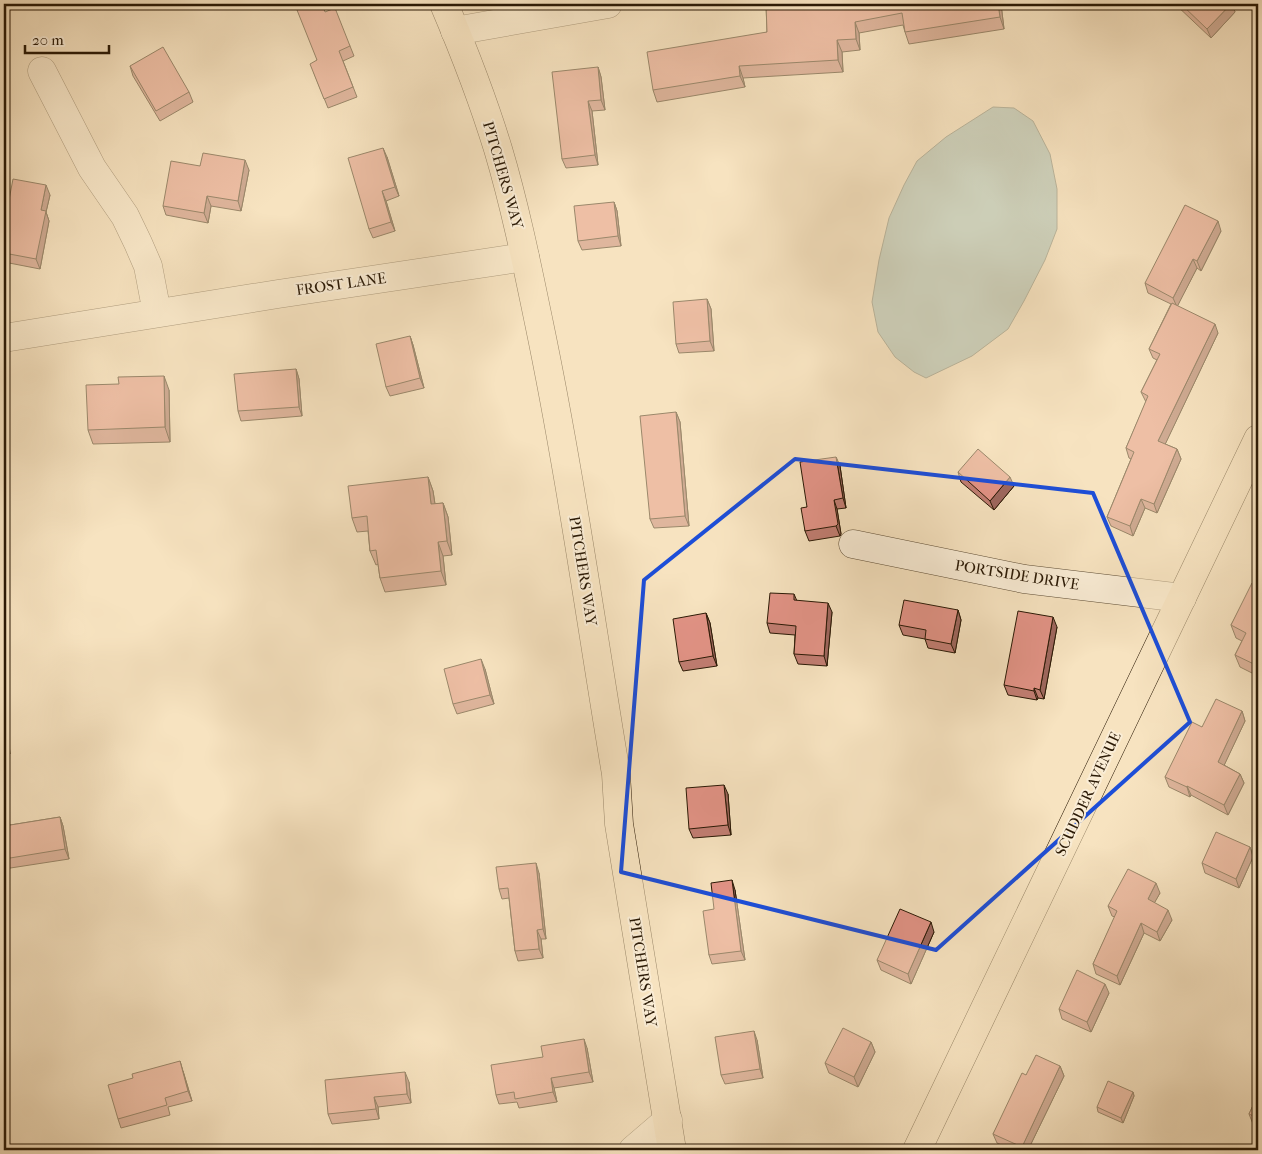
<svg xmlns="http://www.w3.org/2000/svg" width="1262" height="1154" font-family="'IM FELL French Canon',serif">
	<rect width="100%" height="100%" fill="#f7e3c0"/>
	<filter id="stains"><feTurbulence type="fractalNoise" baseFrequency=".004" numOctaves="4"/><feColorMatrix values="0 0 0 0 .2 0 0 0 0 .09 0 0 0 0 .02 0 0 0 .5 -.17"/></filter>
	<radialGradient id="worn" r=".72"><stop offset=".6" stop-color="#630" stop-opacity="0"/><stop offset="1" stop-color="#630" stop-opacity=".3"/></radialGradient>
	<path fill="#9ebdb8" stroke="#707b70" d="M993 107 1014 108 1033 121 1050 154 1057 189V229L1045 260 1024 301 1008 329 972 356 926 378 914 372 895 357 878 332 872 302 879 260 889 218 904 185 917 161 946 137Z"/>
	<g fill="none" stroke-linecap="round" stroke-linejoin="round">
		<g stroke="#5d4c34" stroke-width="29">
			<path id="minor" d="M455 31 608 4
				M42 71 92 168 125 216 138 243 148 266 157 313
				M4 338 278 294 525 257
				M853 544 1024 579 1182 598
				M633 1150 668 1120"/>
		</g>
		<g stroke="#2a1905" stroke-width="29">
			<path id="major" d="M444 4C464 51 483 100 498 149 515 206 527 265 539 323 570 472 591 624 616 774L619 824 672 1150
				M917 1150 1258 439"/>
		</g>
		<use href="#minor" stroke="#faedd6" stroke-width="28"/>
		<use href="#major" stroke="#f7e3c0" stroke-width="28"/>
	</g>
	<path fill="#c27e73" stroke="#2a1905" d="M766 4H1001L1004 29 909 44 905 32 903 25 859 33 860 50 842 52 843 72 743 78 745 87 657 102 653 90 767 32Z
		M1175 4H1232L1235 12 1211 38Z
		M325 12 350 46 354 56 343 61 357 97 328 108 314 73 317 60Z
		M130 66 189 92 193 102 160 121 133 76Z
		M598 67 601 77 605 110 592 111 598 165 566 168 562 159Z
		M387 157 399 196 386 201 395 231 373 238 369 229Z
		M200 166 249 170 241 211 211 206 208 223 166 215 163 206Z
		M50 195 46 212 49 221 40 269 4 262V204L8 205Z
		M614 202 617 211 621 246 582 250 578 241Z
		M1221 231 1201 271 1197 268 1177 306 1218 333 1165 444 1177 449 1181 459 1157 513 1145 508 1133 536 1111 526 1107 517 1131 459 1129 458 1126 448 1146 402 1141 392 1157 360 1153 358 1149 349 1171 304 1148 293 1145 283Z
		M707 299 711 309 714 351 679 353 676 344Z
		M410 336 413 345 424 388 390 396 386 387Z
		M296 369 299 379 302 416 241 421 238 411Z
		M169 390 170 442 93 444 88 430Z
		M676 412 680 422 689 526 654 528 650 519Z
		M836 457 840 466 846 508 837 509 841 534 840 536 809 541 805 531 807 507Z
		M958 472 1014 486 994 510 961 482Z
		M428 477 433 491 435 504 443 503 448 517 452 555 443 556 446 585 385 592 380 578 378 564 376 565 370 551 368 531 357 532 352 518Z
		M1258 576V676L1240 667 1235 655 1242 641 1236 638 1231 625Z
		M794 594 797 601 832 612 827 666 798 664 794 654 795 635 770 633 767 623Z
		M958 610 961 620 955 653 928 648 925 639 903 635 899 625Z
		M706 613 710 623 717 666 683 671 679 662Z
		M1057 627 1044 699 1038 698 1037 700 1008 695 1004 685Z
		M485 669 494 704 457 714 453 704Z
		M4 700 5 704 10 754 4 755Z
		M1242 711 1245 721 1224 765 1240 774 1244 783 1228 815 1191 795 1190 797 1169 787 1165 777 1202 727Z
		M728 794 731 835 693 838 689 829Z
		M60 817 63 826 69 859 4 869V826Z
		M1250 847 1253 857 1239 888 1205 873 1202 863Z
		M539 873 546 939H541L543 958 518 961 515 951 509 898 502 899 499 889Z
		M735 890 745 960 712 964 709 955 714 909Z
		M1160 893 1154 903 1172 920 1160 941 1144 933 1120 985 1096 974 1093 964 1115 917 1112 916 1108 906Z
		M934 932 911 984 881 970 877 960Z
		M1109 993 1091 1032 1062 1019 1059 1009Z
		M757 1040 763 1078 725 1084 721 1075Z
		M871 1042 875 1052 858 1087 829 1073 825 1063Z
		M587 1048 593 1082 554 1088 557 1102 519 1108 517 1102 499 1104 496 1095 543 1057Z
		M1060 1066 1064 1076 1028 1150H1012L997 1143 993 1134 1026 1075Z
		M183 1071 192 1101 168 1107 170 1115 121 1128 118 1119Z
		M409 1082 411 1103 378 1107 379 1119 332 1124 328 1114Z
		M1133 1092 1134 1096 1123 1123 1098 1112 1097 1107Z
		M1258 1095V1126L1253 1124 1249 1114Z"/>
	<path fill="#9e675e" stroke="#2a1905" d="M998 4H1001L1004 29 1000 17Z
		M1231 4H1232L1235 12 1211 38 1207 29Z
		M855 22 859 33 860 50 856 39Z
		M837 40 842 52 843 72 838 60Z
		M739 66 743 78 745 87 740 76Z
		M598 67 601 77 605 110 601 100Z
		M588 101 592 111 598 165 595 155Z
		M383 148 387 157 399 196 395 187Z
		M245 160 249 170 241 211 238 201Z
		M46 185 50 195 46 212 49 221 40 269 36 259 41 210Z
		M382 191 386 201 395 231 391 222Z
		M207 196 211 206 208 223 204 213Z
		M614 202 617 211 621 246 618 236Z
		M1218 221 1221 231 1201 271 1197 261Z
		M1193 259 1197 268 1177 307 1173 298Z
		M707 299 711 309 714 351 710 341Z
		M1215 324 1218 333 1162 451 1158 441Z
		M410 336 413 345 424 388 420 378Z
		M296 369 299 379 302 416 299 407Z
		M164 376 169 390 170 442 165 427Z
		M676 412 680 422 689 526 685 516Z
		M1177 449 1181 459 1157 513 1154 504Z
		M836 457 840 466 846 508 843 498Z
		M428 477 433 491 437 518 431 504Z
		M1010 477 1014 486 994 510 990 501Z
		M1141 499 1145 508 1133 536 1130 526Z
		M834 500 837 509 841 534 840 536 836 526Z
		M443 503 448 517 452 555 447 541Z
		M438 542 443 556 446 585 441 571Z
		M828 603 832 612 827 666 824 656Z
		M958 610 961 620 955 653 951 644Z
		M706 613 710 623 717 666 713 656Z
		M1053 617 1057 627 1044 699 1040 690Z
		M481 659 485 669 494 704 490 695Z
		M1034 688 1038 698 1037 700 1034 691Z
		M4 700 5 704 10 754 7 744 4 715Z
		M1242 711 1245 721 1221 772 1218 762Z
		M1240 774 1244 783 1228 815 1224 805Z
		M724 785 728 794 731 835 728 825Z
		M1187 786 1191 795 1190 797 1187 787Z
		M60 817 63 826 69 859 65 849Z
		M1250 847 1253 857 1239 888 1236 879Z
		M536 863 539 873 546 939 543 929Z
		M732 880 735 890 745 960 741 951Z
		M1156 883 1160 893 1151 909 1148 899Z
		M1168 910 1172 920 1160 941 1157 932Z
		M931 922 934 932 911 984 908 974Z
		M1141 923 1144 933 1120 985 1117 976Z
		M537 930 541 939 543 958 539 949Z
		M1105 984 1109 993 1091 1032 1087 1022Z
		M754 1031 757 1040 763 1078 760 1069Z
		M584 1039 587 1048 593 1082 589 1072Z
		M871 1042 875 1052 858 1087 854 1077Z
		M180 1061 192 1101 188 1091Z
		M1060 1066 1064 1076 1028 1150H1023L1022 1147Z
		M405 1072 409 1082 411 1103 407 1094Z
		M551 1078 554 1088 557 1102 553 1092Z
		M1133 1092 1134 1096 1123 1123 1121 1118Z
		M374 1097 378 1107 379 1119 376 1109Z"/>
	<path fill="#e29386" stroke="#2a1905" d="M298 4H322L325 12 335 8 350 46 339 51 353 87 324 99 310 64 317 60 295 5Z
		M766 4H998L1000 17 905 32 902 13 855 22 856 39 837 40 838 60 739 66 740 76 653 90 647 52 767 32Z
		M1181 4H1231L1207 29Z
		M163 47 189 92 156 111 130 66Z
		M598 67 601 100 588 101 595 155 562 159 552 72Z
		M383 148 395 187 382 191 391 222 369 229 348 158Z
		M203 153 245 160 238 201 207 196 204 213 163 206 171 161 200 166Z
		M13 179 46 185 41 210 46 211 36 259 4 253V204L8 205Z
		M614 202 618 236 578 241 574 206Z
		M1185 205 1218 221 1197 261 1193 259 1173 298 1145 283Z
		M707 299 710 341 676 344 673 302Z
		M1172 303 1215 324 1158 441 1177 449 1154 504 1141 499 1130 526 1107 517 1134 452 1126 448 1148 396 1141 392 1160 354 1149 349Z
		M410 336 420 378 386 387 376 344Z
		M296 369 299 407 238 411 234 374Z
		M164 376 165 427 88 430 86 385 119 384 118 377Z
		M676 412 685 516 650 519 640 416Z
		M978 449 1010 477 990 501 958 472Z
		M836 457 843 498 834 500 838 524 836 526 805 531 801 508 807 507 800 462Z
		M428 477 431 504 443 503 447 541 438 542 441 571 380 578 376 550 370 551 367 516 352 518 348 486Z
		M1258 576V666L1235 655 1246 633 1231 625 1252 583 1254 584Z
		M770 593 794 594V600L828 603 824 656 794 654 796 626 767 623Z
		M904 600 958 610 951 644 925 639 926 630 899 625Z
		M1018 611 1053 617 1040 690 1034 688V691L1004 685Z
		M706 613 713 656 679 662 673 619Z
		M481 659 490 695 453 704 444 669Z
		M1216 699 1242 711 1218 762 1240 774 1224 805 1187 786V787L1165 777 1192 722 1202 727Z
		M4 715 7 744 4 745Z
		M724 785 728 825 689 829 686 788Z
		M60 817 65 849 4 859V826Z
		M1216 832 1250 847 1236 879 1202 863Z
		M536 863 543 929 537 930 539 949 515 951 508 888 499 889 496 867Z
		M1128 869 1156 883 1148 899 1168 910 1157 932 1141 923 1117 976 1093 964 1117 911 1108 906Z
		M732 880 741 951 709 955 703 911 714 909 711 883Z
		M900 909 931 922 908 974 877 960Z
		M1077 970 1105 984 1087 1022 1059 1009Z
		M843 1028 871 1042 854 1077 825 1063Z
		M754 1031 760 1069 721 1075 715 1037Z
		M584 1039 589 1072 551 1078 553 1092 515 1099 514 1092 496 1095 491 1065 543 1057 541 1046Z
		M1036 1055 1060 1066 1022 1147 993 1134 1022 1073 1026 1075Z
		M180 1061 188 1091 165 1098 167 1105 118 1119 108 1085 133 1078 132 1074Z
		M405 1072 407 1094 374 1097 376 1109 328 1114 325 1080Z
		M1108 1081 1133 1092 1121 1118 1097 1107Z
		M1258 1095V1118L1249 1114Z"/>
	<path d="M0 0H1262V1154H0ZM795 459 1093 493 1190 722 936 950 621 872 644 580Z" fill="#f7e3c0" fill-opacity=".55" fill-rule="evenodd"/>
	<path fill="none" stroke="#1d4ed8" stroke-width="4" stroke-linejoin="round" d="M795 459 1093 493 1190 722 936 950 621 872 644 580Z"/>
	<g text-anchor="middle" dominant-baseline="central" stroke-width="4" stroke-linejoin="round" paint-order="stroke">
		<g font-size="15" fill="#2a1905" stroke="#faedd6">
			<text transform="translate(503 175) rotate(74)">PITCHERS WAY</text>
			<text transform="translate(341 284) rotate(-8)">FROST LANE</text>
			<text transform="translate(583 571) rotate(81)">PITCHERS WAY</text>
			<text transform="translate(1017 575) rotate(9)">PORTSIDE DRIVE</text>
			<text transform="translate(1088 794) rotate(-65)">SCUDDER AVENUE</text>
			<text transform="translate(643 972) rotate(81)">PITCHERS WAY</text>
		</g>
	</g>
	<rect width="1262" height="1154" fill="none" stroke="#f7e3c0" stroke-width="20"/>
	<rect x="5" y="5" width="1252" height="1144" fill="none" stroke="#2a1905" stroke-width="2.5"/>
	<rect x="10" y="10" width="1242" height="1134" fill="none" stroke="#2a1905"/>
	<path d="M25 45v8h84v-8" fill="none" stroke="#2a1905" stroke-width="2.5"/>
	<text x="32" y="45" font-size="15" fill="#2a1905" stroke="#faedd6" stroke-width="4" paint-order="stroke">20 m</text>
	<rect width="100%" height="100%" filter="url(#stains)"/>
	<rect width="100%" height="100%" fill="url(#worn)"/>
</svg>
